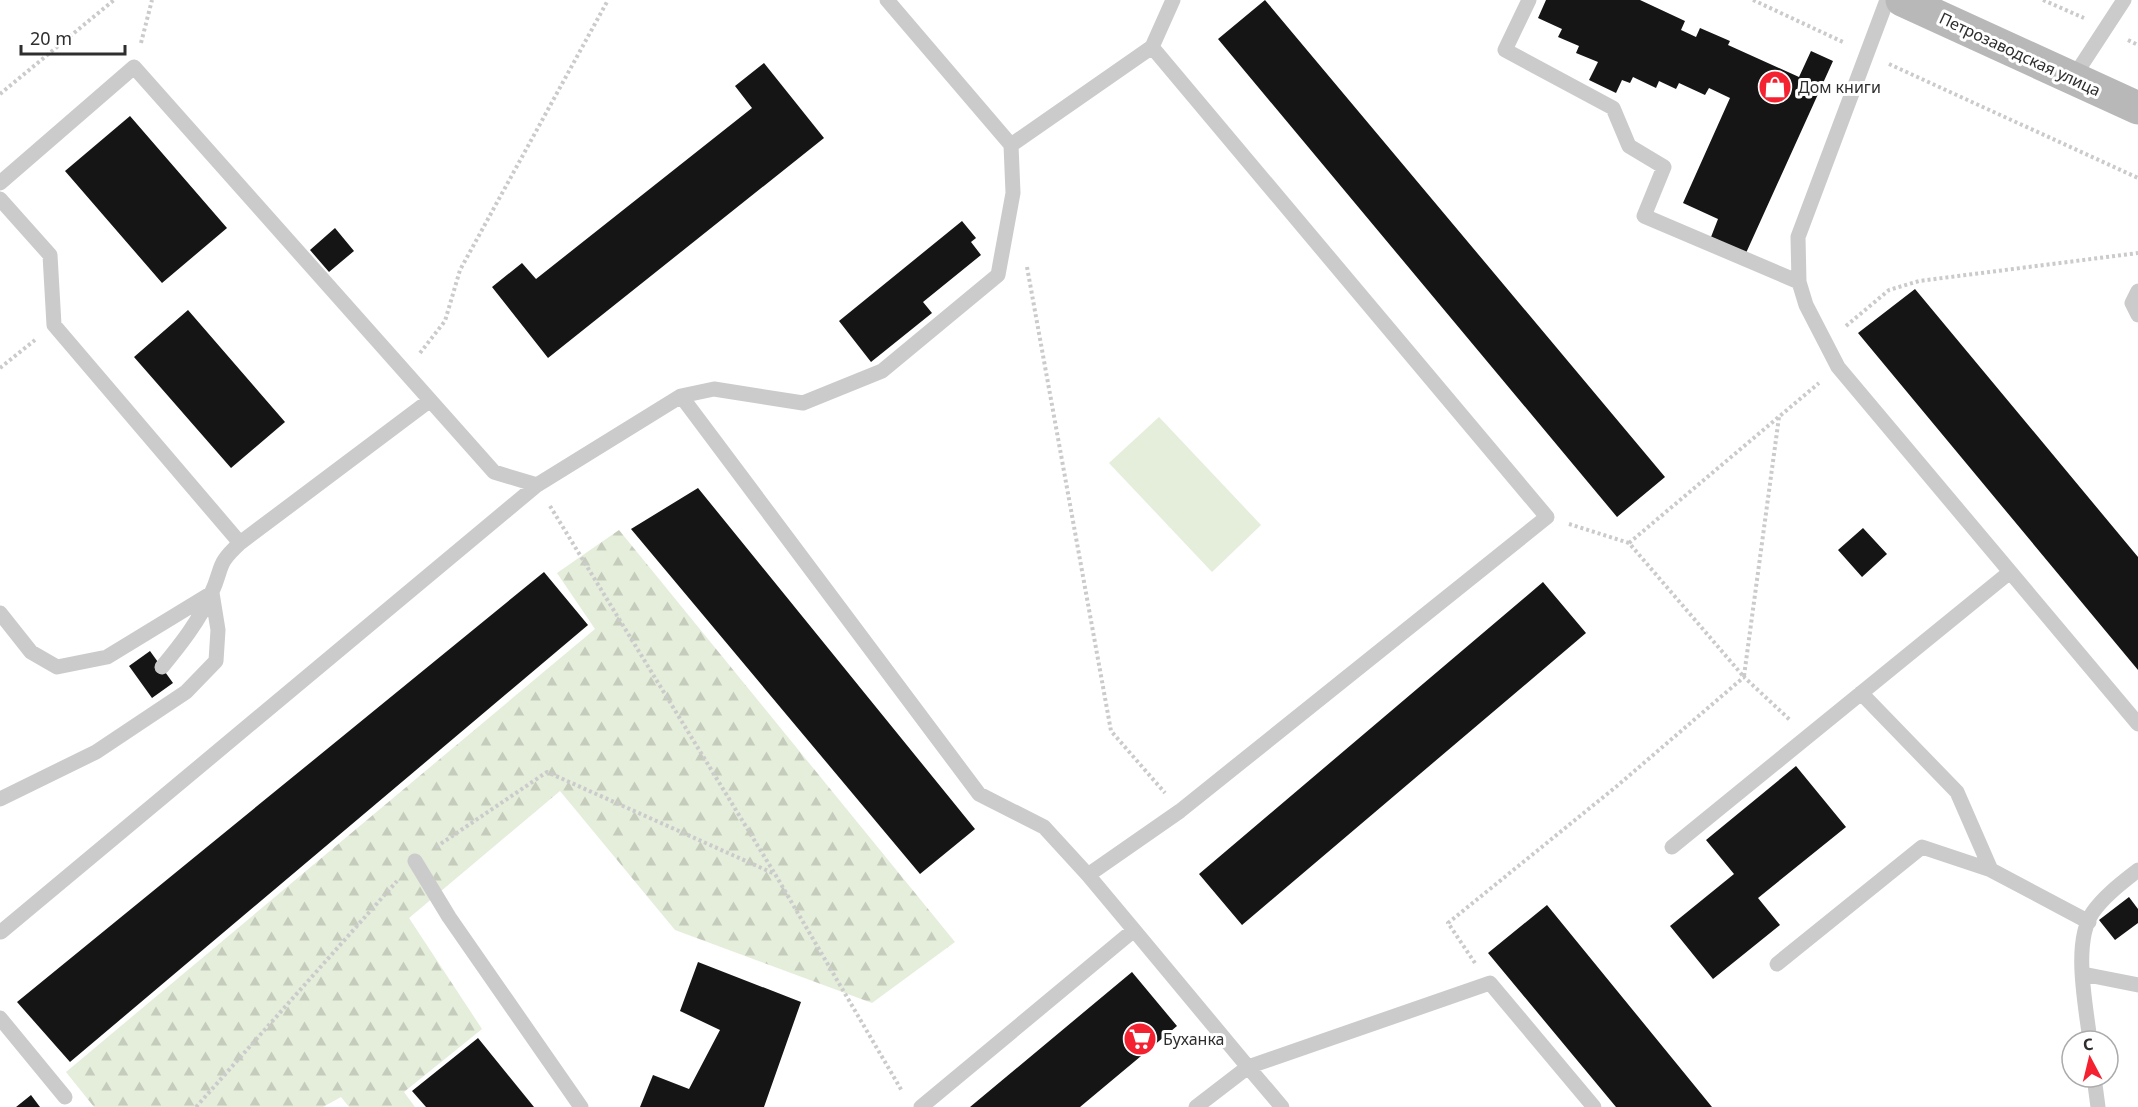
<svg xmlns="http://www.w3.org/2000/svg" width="2138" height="1107" font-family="'Noto Sans',sans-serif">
	<defs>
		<pattern id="forest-firs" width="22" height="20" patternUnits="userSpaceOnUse" patternTransform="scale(1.5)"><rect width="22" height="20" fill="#e5eddb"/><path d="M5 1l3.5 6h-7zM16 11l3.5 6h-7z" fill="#c5ccbc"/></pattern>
	</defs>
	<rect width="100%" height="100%" fill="#fff"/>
	<path fill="url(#forest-firs)" d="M619 530 955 942 872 1003 675 930 560 791 409 918 482 1029 404 1092 415 1107H349L341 1097 323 1107H94L66 1072 595 629 557 573Z"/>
	<path fill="#e5eddb" d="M1159 417 1261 525 1212 572 1109 463Z"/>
	<path fill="#151515" d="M1265 0 1665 477 1617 517 1218 39Z
		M1546 0H1640L1685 21 1681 30 1696 37 1700 28 1730 41 1728 45 1799 77 1811 51 1833 61 1746 253 1711 237 1718 219 1683 203 1730 98 1709 88 1705 95 1679 83 1676 89 1659 81 1656 88 1633 77 1630 83 1622 80 1616 93 1589 80 1598 62 1576 53 1579 46 1558 37 1562 29 1538 18Z
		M764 63 824 138 548 358 492 287 522 263 536 279 752 108 735 86Z
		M130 116 227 228 162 283 65 171Z
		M962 221 976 238 971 242 981 255 923 302 932 313 871 362 839 321Z
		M335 228 354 251 329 272 310 250Z
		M1915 289 2138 557V670L1858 333Z
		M188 310 285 422 231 468 134 357Z
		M698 488 975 829 920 874 631 529Z
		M1863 528 1887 554 1862 577 1838 550Z
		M544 572 588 625 70 1062 17 1002Z
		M1543 582 1586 633 1242 925 1199 874Z
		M150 651 173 683 152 698 129 666Z
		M1796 766 1846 827 1758 898 1780 925 1713 979 1670 926 1734 874 1706 840Z
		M2129 897 2138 909V923L2115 940 2099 920Z
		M1547 905 1712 1107H1616L1488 953Z
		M698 962 801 1002 764 1107H640L653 1075 689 1089 720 1030 680 1011Z
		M1132 972 1177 1026 1080 1107H970Z
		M478 1038 534 1107H426L412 1091Z
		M31 1095 40 1107H16Z"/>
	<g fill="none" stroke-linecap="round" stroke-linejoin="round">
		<path stroke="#cbcbcb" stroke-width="4" stroke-dasharray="3 3" stroke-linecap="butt" d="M1753 0 1845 43
			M2043 0 2084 18
			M2128 40 2138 45
			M141 43 152 0
			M1889 64 2138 178
			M0 94 114 0
			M1027 267 1111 731 1165 793
			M1846 326 1889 290 1919 281 2138 253
			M420 353 445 321 460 270 608 0
			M0 368 35 340
			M550 506 775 874 902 1091
			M1569 524 1629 543 1744 677
			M1629 543 1819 383
			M1744 676 1779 417
			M436 847 547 772 775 874
			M1475 963 1448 923 1617 786 1744 677 1790 720
			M196 1107 397 881"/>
		<path stroke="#cbcbcb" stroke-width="15" d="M1529 0 1505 50 1613 108 1629 146 1664 167 1644 216 1799 282
			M1887 0 1798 237 1799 282 1806 305 1838 367 2138 724
			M2073 78 2124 0
			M1011 145 1152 47
			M0 183 134 67 494 472 537 485 681 396 979 794 1044 827 1088 875
			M0 199 50 255 54 325 240 543C215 566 224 566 211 594 199 621 181 644 162 667
			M2138 291 2132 303 2138 315
			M681 396 714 389 803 403 882 371 998 275 1013 193 1011 145 887 0
			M240 543 429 401
			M0 613 31 652 57 667 107 657 212 593 218 630 216 661 186 692 96 752 0 799
			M1861 693 1957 792 1991 870 2089 922
			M1672 847 2010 572
			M415 861 449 917 581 1107
			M1134 930 1088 875 1180 811 1547 517 1152 47 1173 0
			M1 932 537 485
			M1777 964 1922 847 1991 870
			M2083 974 2138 985
			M0 1018 65 1097
			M2090 1041C2086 1006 2072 942 2093 912 2105 895 2123 882 2138 870
			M2094 1077 2098 1107
			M921 1107 1134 930 1248 1067 1196 1107
			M1282 1107 1248 1067 1490 983 1594 1107"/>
		<path stroke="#b8b8b8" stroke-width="33" d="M1902 0 2138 108"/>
	</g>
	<defs>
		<g id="shop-disc" transform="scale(1.725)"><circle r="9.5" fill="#f42231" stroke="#fff"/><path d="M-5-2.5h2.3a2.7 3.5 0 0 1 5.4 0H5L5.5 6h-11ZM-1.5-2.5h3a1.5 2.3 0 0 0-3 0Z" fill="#fff"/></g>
		<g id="supermarket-disc" transform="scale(1.725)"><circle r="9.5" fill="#f42231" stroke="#fff"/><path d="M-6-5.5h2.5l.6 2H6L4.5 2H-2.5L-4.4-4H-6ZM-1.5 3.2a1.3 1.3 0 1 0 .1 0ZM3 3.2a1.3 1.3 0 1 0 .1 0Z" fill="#fff"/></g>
	</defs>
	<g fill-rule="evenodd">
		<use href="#shop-disc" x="1775" y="87"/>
		<use href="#supermarket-disc" x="1140" y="1039"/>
	</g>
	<g text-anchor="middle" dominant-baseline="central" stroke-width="6" stroke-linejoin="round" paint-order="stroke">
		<g font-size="16" fill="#2e2e2e" stroke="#fff">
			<text transform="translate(2020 54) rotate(25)">Петрозаводская улица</text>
		</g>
		<g font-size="16" fill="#2e2e2e" stroke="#fff" text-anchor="start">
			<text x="1798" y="87">Дом книги</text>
			<text x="1163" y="1039">Буханка</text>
		</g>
	</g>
	<g transform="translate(2090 1059) rotate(353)"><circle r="28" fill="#ffffff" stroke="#ababab" stroke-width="1.5"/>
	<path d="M0-4.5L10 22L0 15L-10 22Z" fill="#f42231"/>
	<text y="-9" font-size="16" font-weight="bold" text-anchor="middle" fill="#2e2e2e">С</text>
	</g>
	<path d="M21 45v9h104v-9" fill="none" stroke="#2e2e2e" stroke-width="3"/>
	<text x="30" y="45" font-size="18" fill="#2e2e2e" stroke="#ffffff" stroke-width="4.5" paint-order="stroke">20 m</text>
</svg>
